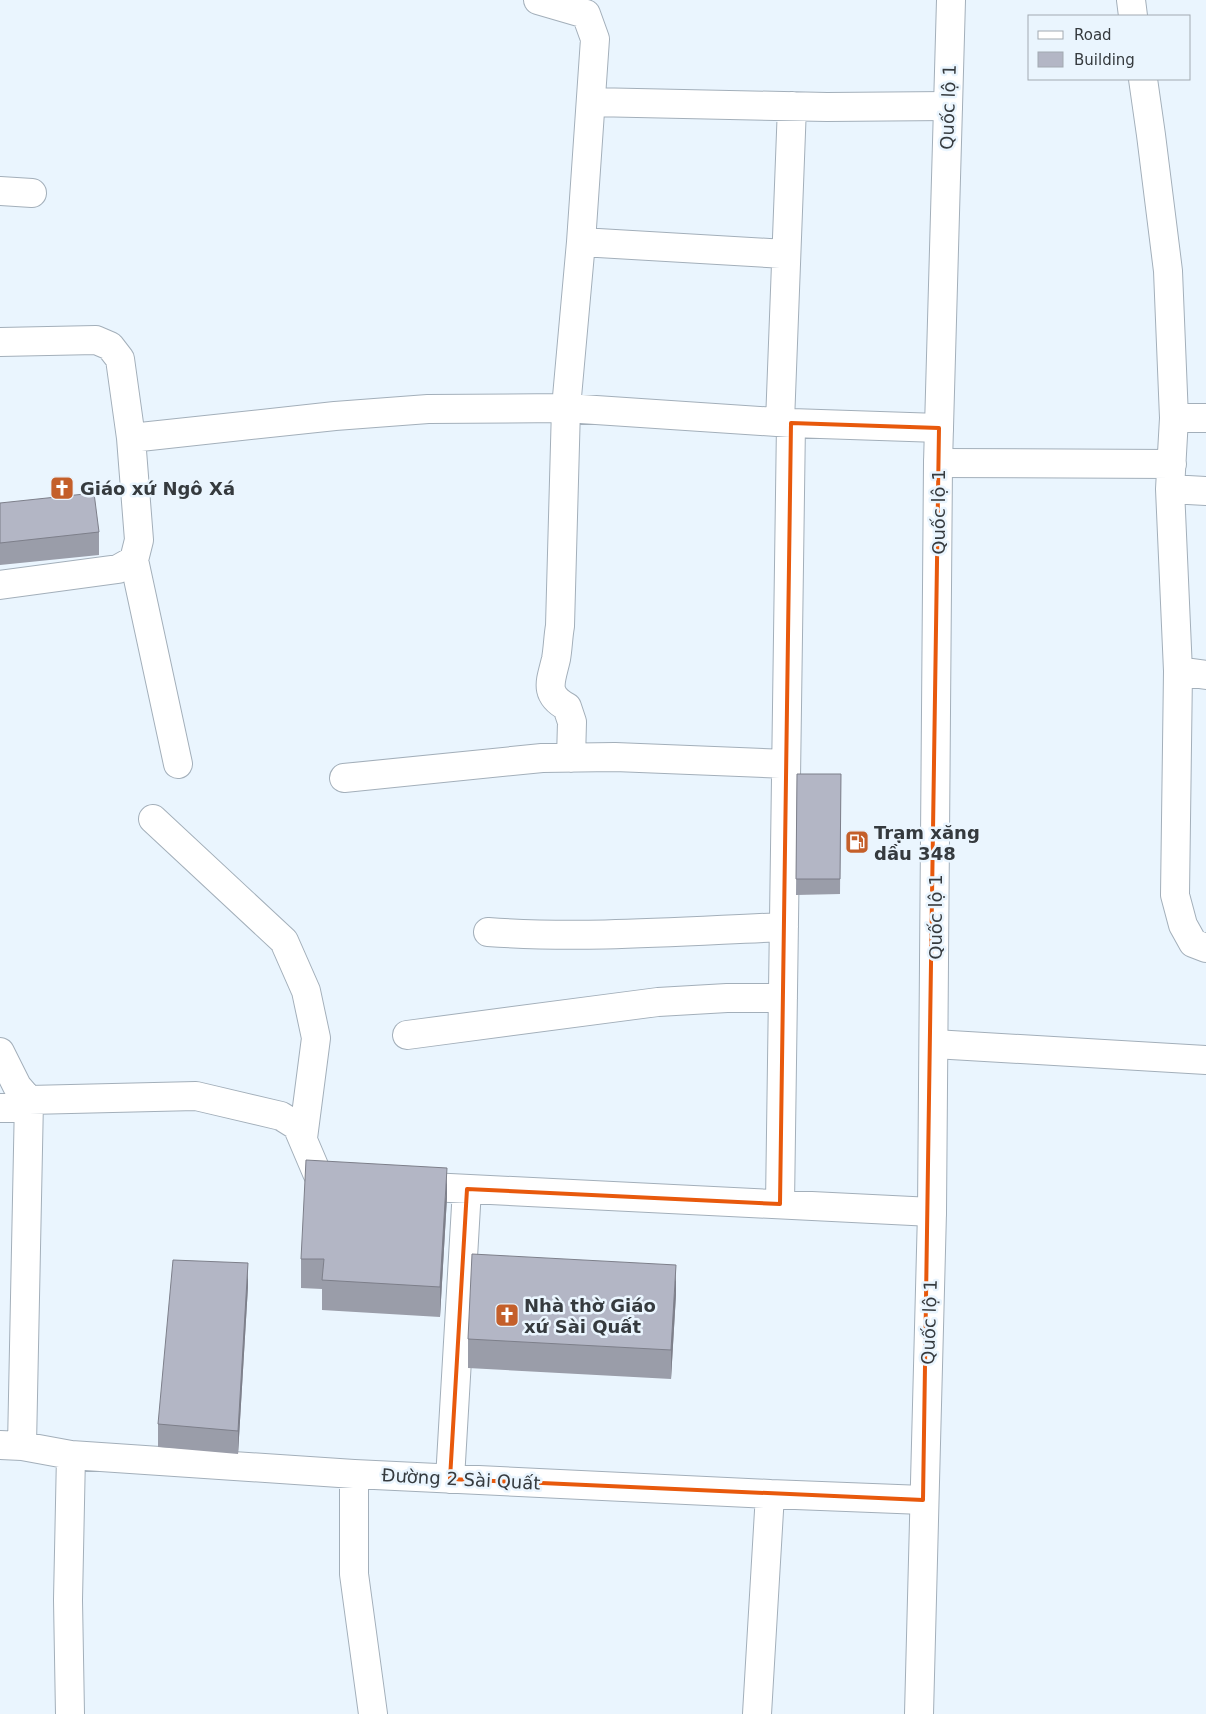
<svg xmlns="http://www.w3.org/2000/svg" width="1206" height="1714" font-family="'DejaVu Sans',sans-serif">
	<rect width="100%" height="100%" fill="#eaf5fe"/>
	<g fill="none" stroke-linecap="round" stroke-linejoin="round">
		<g stroke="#a3afba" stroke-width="30">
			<path id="minor" d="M538 0 586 14 595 39 581 242 566 408 560 626C558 637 558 648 556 659 551 681 543 694 567 707L572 722 571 758
				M1131 0 1133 16
				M1143 79 1151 135 1168 271 1174 418 1170 489 1178 671 1175 895 1183 925 1193 943 1206 948
				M591 102 827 107 948 106
				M0 191 32 193
				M581 242 785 254
				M0 342 96 340 110 346 120 359 131 438 139 540 134 560 118 569 0 585
				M1174 418H1206
				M780 422 792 106
				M131 438 335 416 428 409 566 408 791 423 939 428
				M938 463 1172 464
				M1170 489 1206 491
				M134 560 178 764
				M1178 671 1206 675
				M344 778 542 758 615 757 786 764
				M153 819 284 941 306 991 316 1038 303 1138
				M488 932C586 939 686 931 784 927
				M407 1035 658 1002 727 998H783
				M934 1044 1206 1060
				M0 1052 17 1086 29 1100 22 1446
				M29 1100 196 1096 281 1116 297 1126 317 1173 338 1180
				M0 1108H29
				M410 1186 932 1212
				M780 1204 791 423
				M0 1445 22 1446 71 1455 354 1474 770 1494 923 1500
				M354 1474V1574L373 1714
				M450 1479 467 1189
				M70 1714 68 1600 71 1455
				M757 1714 770 1494"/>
		</g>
		<g stroke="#a3afba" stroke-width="30">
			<path id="highway" d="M919 1714 932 1212 938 463 951 0"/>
		</g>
		<use href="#minor" stroke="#fff" stroke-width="28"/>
		<use href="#highway" stroke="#fff" stroke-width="28"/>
	</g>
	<path fill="#9a9da9" d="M0 503 99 532V555L0 565Z
		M797 774H841L840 894 796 895Z
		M447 1197 440 1317 322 1310V1289L301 1288V1259Z
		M248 1286 238 1454 158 1447V1424Z
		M676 1294 671 1379 468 1368V1339Z"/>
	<path fill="#7d7f8a" d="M447 1168V1197L440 1317V1287Z
		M248 1263V1286L238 1454V1431Z
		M676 1265V1294L671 1379V1350Z"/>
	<path fill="#b3b6c5" stroke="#7d7f8a" d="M94 493 99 532 0 543V503Z
		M797 774H841L840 879H796Z
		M306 1160 447 1168 440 1287 322 1280 324 1259H301Z
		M472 1254 676 1265 671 1350 468 1339Z
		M173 1260 248 1263 238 1431 158 1424Z"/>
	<path fill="none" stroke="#e8590c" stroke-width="4" stroke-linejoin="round" d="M791 423 939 428 923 1500 450 1479 467 1189 780 1204Z"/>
	<defs>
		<g id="church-square" transform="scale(1.25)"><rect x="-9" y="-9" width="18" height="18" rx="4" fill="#c45f2a" stroke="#eaf5fe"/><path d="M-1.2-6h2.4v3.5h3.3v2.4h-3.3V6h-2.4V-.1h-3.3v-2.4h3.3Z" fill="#fff"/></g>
		<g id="fuel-square" transform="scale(1.25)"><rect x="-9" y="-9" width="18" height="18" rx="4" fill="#c45f2a" stroke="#eaf5fe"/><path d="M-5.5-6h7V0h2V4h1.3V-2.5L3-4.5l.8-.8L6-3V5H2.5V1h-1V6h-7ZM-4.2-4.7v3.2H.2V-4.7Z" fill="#fff"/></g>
	</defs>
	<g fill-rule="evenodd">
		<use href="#church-square" x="62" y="488"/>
		<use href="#fuel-square" x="857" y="842"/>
		<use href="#church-square" x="507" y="1315"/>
	</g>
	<g text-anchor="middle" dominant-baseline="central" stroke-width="5" stroke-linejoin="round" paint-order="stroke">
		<g font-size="18" fill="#353a3e" stroke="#eaf5fe">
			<text transform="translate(948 107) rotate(-88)">Quốc lộ 1</text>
			<text transform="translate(938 512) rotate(-90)">Quốc lộ 1</text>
			<text transform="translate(935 917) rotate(-90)">Quốc lộ 1</text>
			<text transform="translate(929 1322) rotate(-88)">Quốc lộ 1</text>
			<text transform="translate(461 1479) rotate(3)">Đường 2 Sài Quất</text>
		</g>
		<g font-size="18" font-weight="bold" fill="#353a3e" stroke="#eaf5fe" text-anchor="start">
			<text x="80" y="488">Giáo xứ Ngô Xá</text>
			<text x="874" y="832">Trạm xăng<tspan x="874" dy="21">dầu 348</tspan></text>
			<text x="524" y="1305">Nhà thờ Giáo<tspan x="524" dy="21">xứ Sài Quất</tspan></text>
		</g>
	</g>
	<rect x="1028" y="15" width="162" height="65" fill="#eaf5fe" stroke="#a2aab1"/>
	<rect x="1038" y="31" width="25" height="8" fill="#ffffff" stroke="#a2aab1"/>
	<text x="1074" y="40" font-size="15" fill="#353a3e">Road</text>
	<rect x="1038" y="52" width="25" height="15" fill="#b3b6c5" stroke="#a2aab1"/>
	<text x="1074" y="65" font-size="15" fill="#353a3e">Building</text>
</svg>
